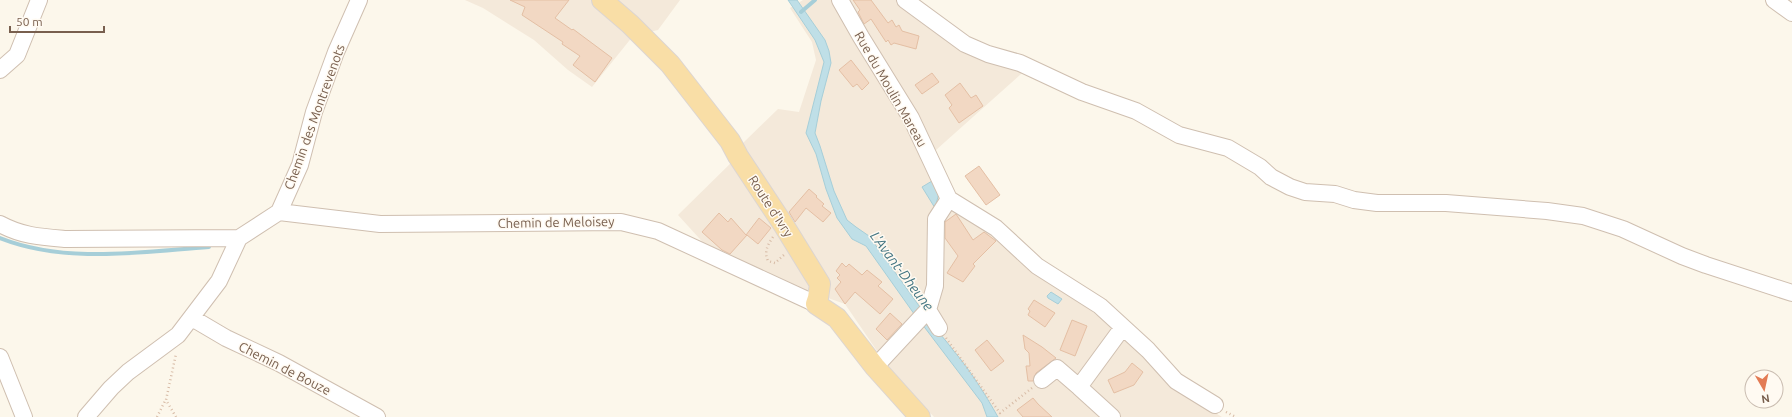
<svg xmlns="http://www.w3.org/2000/svg" width="1792" height="417" font-family="Ubuntu,sans-serif">
	<rect width="100%" height="100%" fill="#fcf7eb"/>
	<path fill="#f4e9da" d="M465 0H680L658 30 633 36 592 87 568 70 534 40 483 8Z
		M803 0H908L953 32 1030 66 936 150 923 156 941 193 1131 342 1172 386 1222 417H934L888 367 845 304 794 286 709 249 678 215 738 156 743 143 778 109 799 112 816 60 812 42 790 8Z"/>
	<path fill="#bfdfe7" stroke="#a6ced8" d="M788 0H797L825 40 829 51 831 63 821 101 815 133 820 146 834 191 847 220 856 227 869 236 922 310 917 318 866 246 852 239 837 218 826 189 816 154 806 133 824 62 815 40Z
		M932 181 939 193 935 208 922 187Z
		M1051 292 1062 299 1058 304 1048 298 1047 296Z
		M928 319C936 330 945 339 953 350 970 370 985 394 998 417H987L982 403 922 324Z"/>
	<g fill="none" stroke-linecap="round" stroke-linejoin="round">
		<path stroke="#a6ced8" stroke-width="4" d="M801 12 815 0
			M0 238C66 264 140 252 209 247"/>
	</g>
	<path fill="#f2d8c3" stroke="#e4bfa4" d="M510 0H569L555 18 572 30 573 29 612 58 595 82 573 65 580 56 562 44 563 42 522 15 525 7Z
		M853 0H871L888 23 892 20 896 27 899 25 902 31 919 36 916 49 894 43 891 45 888 40 886 42 871 19 864 24 858 12 860 10Z
		M851 60 869 83 862 90 857 84 853 87 839 70Z
		M932 73 939 82 922 94 915 85Z
		M960 83 971 98 976 95 983 106 959 123 949 108 952 105 945 95Z
		M979 166 1000 195 986 205 965 176Z
		M809 189 817 196 816 197 824 204 822 206 831 213 823 222 806 208 795 222 789 212Z
		M719 213 728 222 731 218 746 235 759 218 771 228 758 244 747 235 730 254 722 250 702 232Z
		M956 214 973 240 984 232 996 241 973 264 975 266 963 282 947 273 958 256 945 238V222Z
		M842 263 846 267 849 264 862 275 867 270 882 282 878 286 893 299 880 314 855 292 845 304 835 289 841 282 837 278 840 275 836 271Z
		M1034 300 1055 313 1045 327 1028 315 1030 311 1028 309Z
		M890 313 902 324 887 340 876 329Z
		M1072 320 1087 326 1075 356 1060 350Z
		M1023 335 1042 347 1056 358 1036 373 1033 381H1028L1026 366H1030L1029 353 1025 349Z
		M987 340 1004 361 991 371 975 350Z
		M1132 363 1143 372 1134 385 1114 393 1108 380 1125 372Z
		M1033 398 1038 404 1052 417H1023L1017 410Z"/>
	<g fill="none" stroke-linecap="round" stroke-linejoin="round">
		<g stroke="#cfbfb0" stroke-width="18">
			<path id="minor" d="M840 0 861 37 911 118 949 199 996 228 1037 266 1100 306 1148 350 1176 381 1215 405
				M905 0 965 44 988 54 1020 63 1082 92 1136 111 1179 135 1228 148 1260 167 1271 177 1290 187 1305 192 1335 194 1354 200 1377 203H1446L1547 211 1583 216 1623 229 1682 256 1706 265 1792 293
				M1774 0 1792 13
				M0 70 17 55 39 0
				M279 212 380 224 621 222 658 231 816 304
				M0 224C22 236 41 237 66 239L239 238
				M928 310 939 328
				M192 318 226 338 279 363 377 417
				M0 357 24 417
				M875 367 928 310 935 286 936 219 949 199
				M1042 380 1057 368 1079 387
				M86 417 111 388 128 372 178 335 219 281 239 238 279 212 300 165 314 112 336 52 359 0
				M1112 417 1079 387 1123 327"/>
		</g>
		<g stroke="#dcd5d1" stroke-width="22">
			<path id="major" d="M602 0 630 24 670 64 730 141 738 156 783 224 820 284 818 298 816 304 837 318 875 367 920 417"/>
		</g>
		<path stroke="#d7bba6" stroke-width="2.5" stroke-dasharray="1 3" stroke-linecap="butt" d="M773 237C767 246 764 252 768 261L775 263 785 254
			M946 338 1000 413 1032 388
			M1226 412 1236 417
			M157 417 165 401
			M176 417 166 400 176 354"/>
		<use href="#minor" stroke="#fff" stroke-width="16"/>
		<use href="#major" stroke="#f9dea6" stroke-width="20"/>
	</g>
	<g text-anchor="middle" dominant-baseline="central" stroke-width="3" stroke-linejoin="round" paint-order="stroke">
		<g font-size="13" fill="#785f4e" stroke="#fffaf2">
			<text transform="translate(891 89) rotate(60)">Rue du Moulin Mareau</text>
			<text transform="translate(314 117) rotate(-70)">Chemin des Montrevenots</text>
			<text transform="translate(771 206) rotate(57)">Route d'Ivry</text>
			<text transform="translate(556 222) rotate(-1)">Chemin de Meloisey</text>
			<text transform="translate(285 368) rotate(27)">Chemin de Bouze</text>
		</g>
		<g font-size="14" font-style="italic" fill="#447683" stroke="#fffaf2">
			<text transform="translate(902 271) rotate(53)">L'Avant-Dheune</text>
		</g>
	</g>
	<g transform="translate(1764 389) rotate(171)"><circle r="19" fill="#fffaf2" stroke="#c9bcb0"/>
	<path d="M0-3L7 15L0 10L-7 15Z" fill="#e37b54"/>
	<text y="-6" font-size="11" font-weight="bold" text-anchor="middle" fill="#785f4e">N</text>
	</g>
	<path d="M10 26v6h94v-6" fill="none" stroke="#785f4e" stroke-width="2"/>
	<text x="16" y="26" font-size="12" fill="#785f4e" stroke="#fffaf2" stroke-width="3" paint-order="stroke">50 m</text>
</svg>
